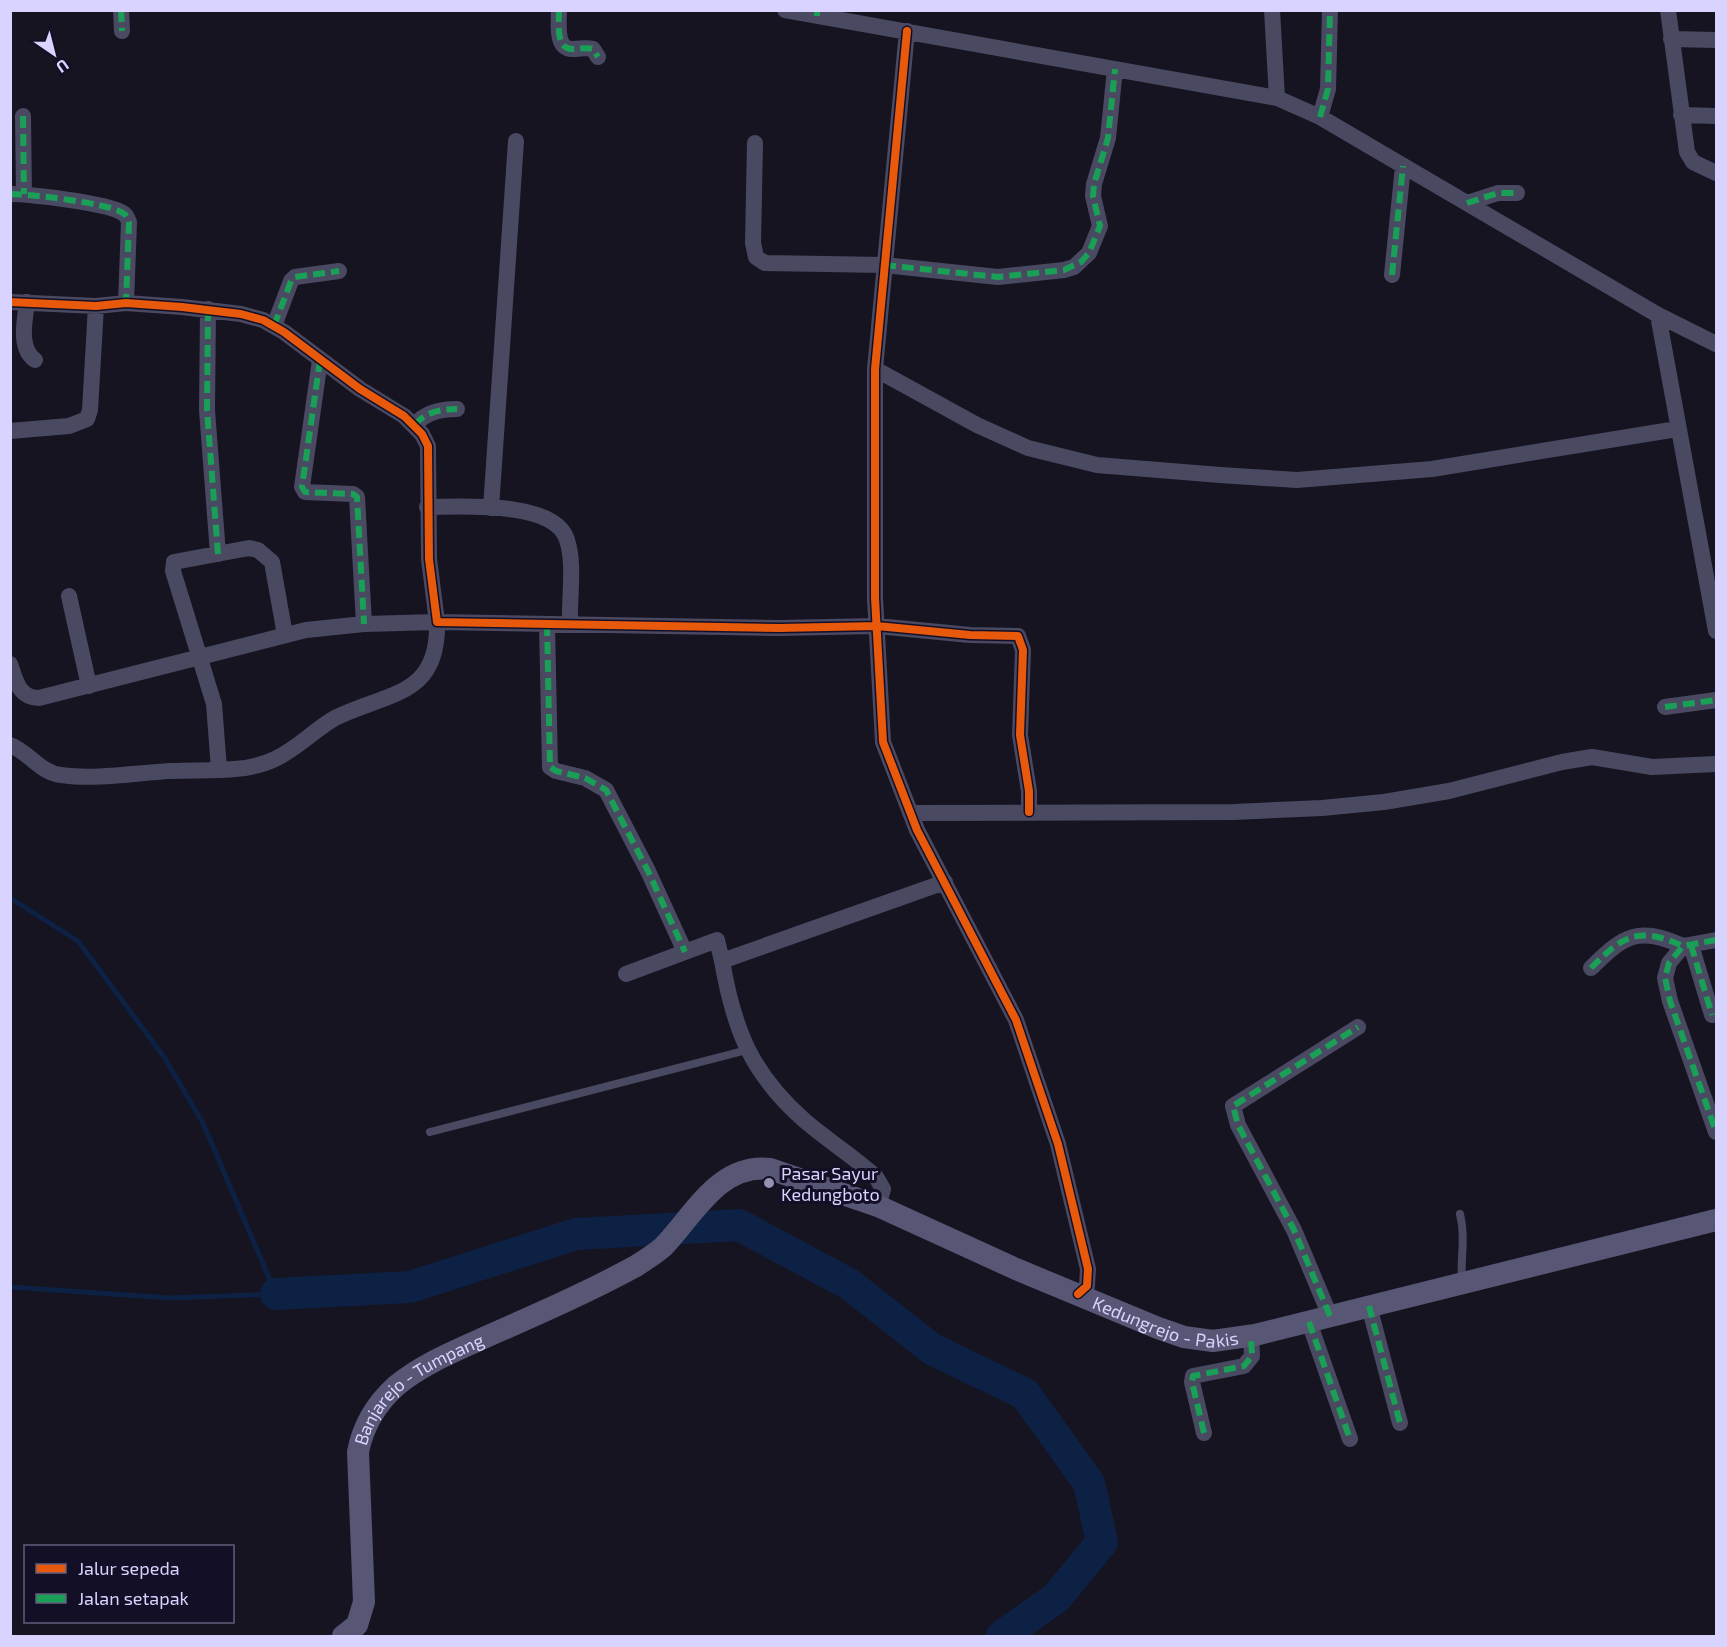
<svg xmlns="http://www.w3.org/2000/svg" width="1727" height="1647" font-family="'Exo 2',sans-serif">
	<rect width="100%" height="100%" fill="#161421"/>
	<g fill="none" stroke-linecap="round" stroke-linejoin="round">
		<path stroke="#0d2144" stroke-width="5" d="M10 898 78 941 164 1057 203 1123 276 1294 171 1298 10 1287"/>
		<path stroke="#0d2144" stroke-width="32" d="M276 1294 410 1287 576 1234 739 1225 849 1284 932 1349 1025 1394 1089 1483 1102 1542 1056 1598 1002 1636"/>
		<path stroke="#4a4962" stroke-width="8" d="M430 1132 747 1050
			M1460 1214C1466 1238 1460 1259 1462 1283"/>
		<path stroke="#4a4962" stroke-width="16" d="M121 10 122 31
			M559 10C559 23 555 50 573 49 580 49 586 47 593 49L598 57
			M785 10 1277 98 1320 117 1658 315 1716 344
			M1272 10 1277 98
			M1668 10 1687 152 1693 162 1716 173
			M907 31 875 369V598L883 742 917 830 1016 1020 1058 1144 1088 1269 1087 1286 1078 1294
			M1671 39 1716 40
			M1681 115 1716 116
			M23 116 24 194
			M1320 117 1328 89 1330 10
			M755 143 753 243 756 257 765 263 884 265 998 277 1064 270 1074 267 1089 253 1100 226 1093 196 1094 184 1108 138 1115 69
			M10 194C30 194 105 203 121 212 126 214 127 217 129 222L126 303
			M1467 203 1498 193H1517
			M1392 275 1403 166
			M10 302 96 306 126 303 182 307 241 314 263 320 284 332 360 389 404 416 422 434 428 446 429 559 437 622 779 628 877 626 970 635 1018 636 1023 650 1020 735 1029 791V812
			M27 302C25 320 18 348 35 360
			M208 309 207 410 218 554
			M1658 315 1716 631
			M274 326 291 281 295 277 339 271
			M320 360 302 487 305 492 353 494 357 497 364 624
			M875 369 977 425 1028 448 1097 465 1220 475 1297 480 1432 469 1677 429
			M415 425C425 412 441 409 457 409
			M10 431 69 426 87 419 90 410 96 306
			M427 507C461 507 555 500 567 540 575 564 569 597 570 623
			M491 508 516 141
			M69 596 89 686
			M547 624 550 767 556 771 585 778 606 790 648 871 685 952
			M10 664C16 681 19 698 39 698L306 630 364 624 437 622C439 697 388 692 335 718 314 730 297 749 275 759 244 774 204 769 170 771 135 773 96 780 61 775 40 773 29 752 10 745
			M1665 707 1716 700
			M219 769 214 704 173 571 174 562 249 548 258 550 272 562 285 635
			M910 813 1234 812 1322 808 1384 802 1449 791 1562 762 1592 757 1652 767 1716 764
			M1716 940 1683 946 1669 963 1665 978 1670 1001 1716 1132
			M1691 945 1712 1015
			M1591 968C1624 935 1638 926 1683 946
			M626 974 717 940 722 961
			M878 1206 883 1189 876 1177C853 1156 827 1140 804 1120 751 1073 734 1030 722 961L945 882
			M1369 1306 1400 1423
			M1330 1316 1294 1230 1238 1125 1233 1106 1358 1027
			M1309 1322 1350 1439
			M1204 1433 1192 1382 1193 1376 1244 1366 1252 1356 1251 1336"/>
		<path stroke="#575674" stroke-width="22" id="s1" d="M343 1636 357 1625 364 1602 358 1452C363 1426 376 1404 396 1386 422 1364 457 1350 488 1336 538 1314 588 1292 636 1266 645 1260 655 1254 663 1247 694 1215 719 1163 770 1169L878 1206 1016 1269 1158 1328 1184 1337 1213 1341 1255 1335 1716 1220"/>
		<path stroke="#1a9f57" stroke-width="6" stroke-dasharray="12 6" stroke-linecap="butt" d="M121 10 122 31
			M559 10C559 23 555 50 573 49 580 49 586 47 593 49L598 57
			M817 10V16
			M23 116 24 194
			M1320 117 1328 89 1330 10
			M10 194C30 194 105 203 121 212 126 214 127 217 129 222L126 303
			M1467 203 1498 193H1517
			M884 265 998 277 1064 270 1081 262 1089 253 1100 226 1093 196 1094 184 1108 138 1115 69
			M1392 275 1403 166
			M208 309 207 410 218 554
			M274 326 291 281 295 277 339 271
			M320 360 302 487 305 492 353 494 357 497 364 624
			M415 425C425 412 441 409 457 409
			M547 624 550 767 556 771 585 778 606 790 648 871 685 952
			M1665 707 1716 700
			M1716 940 1683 946 1669 963 1665 978 1670 1001 1716 1132
			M1691 945 1712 1015
			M1591 968C1624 935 1638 926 1683 946
			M1369 1306 1400 1423
			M1330 1316 1294 1230 1238 1125 1233 1106 1358 1027
			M1309 1322 1350 1439
			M1204 1433 1192 1382 1193 1376 1244 1366 1252 1356 1251 1336"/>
		<g stroke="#130f26" stroke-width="11">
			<path id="cycleway" d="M907 31 875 369V598L883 742 917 830 1016 1020 1058 1144 1088 1269 1087 1286 1078 1294
				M10 302 96 306 126 303 182 307 241 314 263 320 284 332 360 389 404 416 422 434 428 446 429 559 437 622 779 628 877 626 970 635 1018 636 1023 650 1020 735 1029 791V812"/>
		</g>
		<use href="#cycleway" stroke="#e8590c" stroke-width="8"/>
	</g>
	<circle fill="#9591b1" stroke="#130f26" stroke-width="2" cx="769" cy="1183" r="6"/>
	<g text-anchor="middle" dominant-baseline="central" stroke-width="6" stroke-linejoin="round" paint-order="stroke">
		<g font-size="18" fill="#d9d4ff" stroke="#130f26" text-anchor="start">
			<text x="781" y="1173">Pasar Sayur<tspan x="781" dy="21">Kedungboto</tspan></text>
		</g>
		<g font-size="18" fill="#d9d4ff" stroke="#130f26">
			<text stroke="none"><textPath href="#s1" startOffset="1136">Kedungrejo - Pakis</textPath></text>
			<text stroke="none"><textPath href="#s1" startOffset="284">Banjarejo - Tumpang</textPath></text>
		</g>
	</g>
	<rect width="1727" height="1647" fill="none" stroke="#d9d4ff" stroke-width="24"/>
	<rect x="24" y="1545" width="210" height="78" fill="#130f26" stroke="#625e7d" stroke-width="1.5"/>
	<rect x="36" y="1564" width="30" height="9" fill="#e8590c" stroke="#625e7d" stroke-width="1.5"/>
	<text x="78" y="1575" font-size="18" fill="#d9d4ff">Jalur sepeda</text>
	<rect x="36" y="1594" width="30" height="9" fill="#1a9f57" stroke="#625e7d" stroke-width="1.5"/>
	<text x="78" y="1605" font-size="18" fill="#d9d4ff">Jalan setapak</text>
	<g transform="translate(54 54) rotate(145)" stroke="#130f26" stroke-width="4.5" paint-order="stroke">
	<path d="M0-4.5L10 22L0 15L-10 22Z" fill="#d9d4ff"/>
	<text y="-9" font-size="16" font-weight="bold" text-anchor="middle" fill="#d9d4ff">U</text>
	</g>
</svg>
